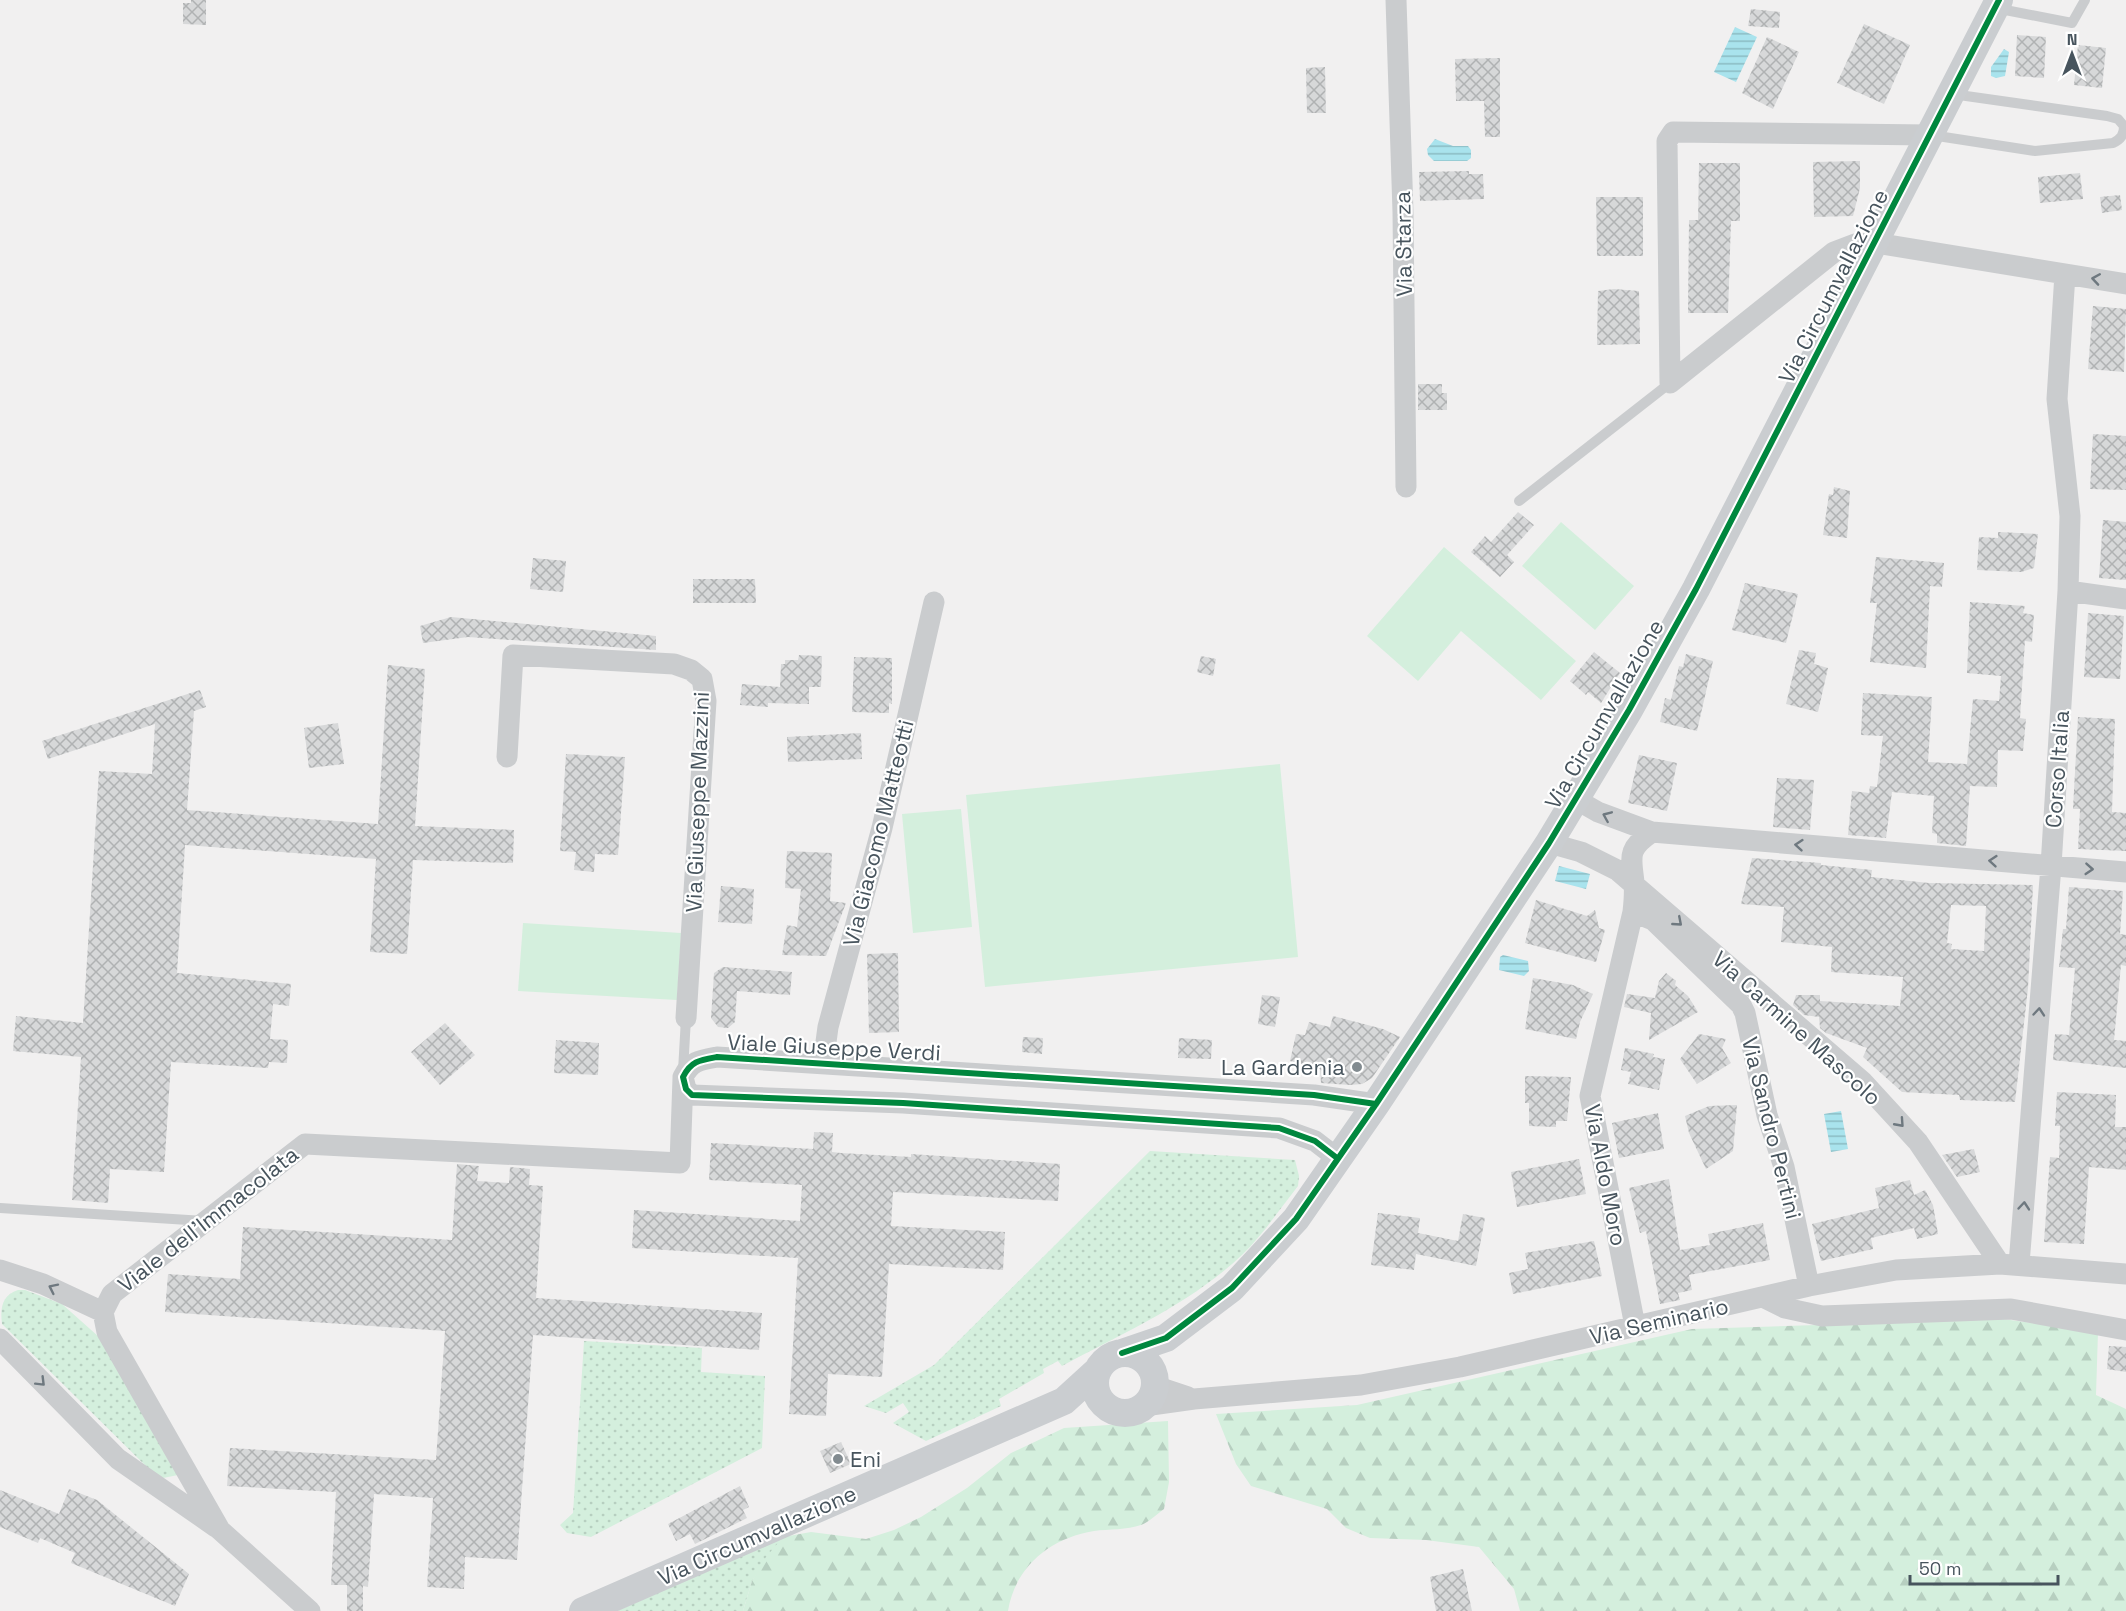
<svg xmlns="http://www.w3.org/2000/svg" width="2126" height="1611" font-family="'Space Grotesk',sans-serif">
	<defs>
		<pattern id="grass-dots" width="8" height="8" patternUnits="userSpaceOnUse" patternTransform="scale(1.5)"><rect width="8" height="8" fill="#d4efdd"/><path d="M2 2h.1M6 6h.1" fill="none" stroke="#b7cfc0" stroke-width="1.8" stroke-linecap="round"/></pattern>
		<pattern id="forest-firs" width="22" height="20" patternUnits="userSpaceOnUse" patternTransform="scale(1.5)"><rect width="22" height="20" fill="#d4efdd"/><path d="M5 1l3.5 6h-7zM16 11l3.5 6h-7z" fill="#b7cfc0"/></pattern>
		<pattern id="water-rules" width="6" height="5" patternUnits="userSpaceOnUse" patternTransform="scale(1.5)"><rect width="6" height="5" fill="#a9e3ed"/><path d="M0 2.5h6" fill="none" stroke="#8bbbc3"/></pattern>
		<pattern id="building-cross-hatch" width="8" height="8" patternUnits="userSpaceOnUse" patternTransform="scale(1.5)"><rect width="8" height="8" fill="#d7d8d9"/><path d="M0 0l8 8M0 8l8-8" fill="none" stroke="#b0b2b3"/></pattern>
	</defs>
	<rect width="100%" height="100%" fill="#f1f0f0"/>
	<path fill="url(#grass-dots)" d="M1150 1151 1295 1160 1299 1176 1298 1186C1280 1209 1263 1234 1243 1254 1192 1303 1123 1333 1062 1366L1058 1361 1043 1369 1044 1373 999 1399 1001 1406 926 1441 893 1423 909 1412 903 1403 886 1413 864 1406 934 1365Z
		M18 1290H25L62 1304 99 1337 178 1475 163 1478 153 1473 2 1324C0 1308 2 1295 18 1290Z
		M584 1341 702 1348 701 1372 765 1376 762 1448 591 1537 567 1533 560 1525 573 1513Z
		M783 1537 752 1581 743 1611H617Z"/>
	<path fill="url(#forest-firs)" d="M2003 1319 2098 1332 2096 1395 2126 1409V1611H1520L1514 1589 1479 1547 1426 1540 1370 1538 1346 1528 1327 1509 1251 1486 1236 1464 1216 1414 1357 1405 1692 1329Z
		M1168 1421 1169 1482 1164 1509C1157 1514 1149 1522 1141 1525 1127 1530 1109 1529 1094 1531 1050 1538 1015 1567 1008 1611H743L752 1581 766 1557 783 1537 811 1532 866 1539 894 1530 921 1517 967 1488 1011 1453 1064 1428Z"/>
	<path fill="#d4efdd" d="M1561 522 1634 586 1595 630 1522 566Z
		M1444 547 1576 661 1541 700 1461 631 1418 681 1367 636Z
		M1280 764 1298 957 985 987 966 795Z
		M961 809 972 927 913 933 902 814Z
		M523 923 681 933 677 1000 518 991Z"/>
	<path fill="url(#water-rules)" d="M1735 27 1757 37 1736 82 1714 72Z
		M2004 49 2009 52 2005 76 1996 78 1991 76V67Z
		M1435 139 1453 146H1468L1471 150V158L1467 161H1434L1428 155 1427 149Z
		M1559 866 1590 874 1586 889 1555 881Z
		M1503 955 1528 961 1529 971 1524 976 1499 970 1500 957Z
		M1841 1111 1848 1149 1831 1152 1824 1114Z"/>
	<path fill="url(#building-cross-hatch)" fill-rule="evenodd" d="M191 0H206V25L183 24V3H191Z
		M1751 9 1780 12 1779 28 1748 26Z
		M1864 24 1910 45 1884 104 1837 83Z
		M2017 35 2046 37 2044 78 2015 76Z
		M1767 37 1799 52 1773 109 1742 93Z
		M2078 45 2106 48 2102 88 2074 85Z
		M1500 58V137H1485L1484 101H1456L1455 59Z
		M1325 67 1326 113H1307L1306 68Z
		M1860 161V188L1853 216 1814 217 1813 162Z
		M1699 163H1740V221H1731L1728 313H1688L1689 220H1698Z
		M1469 171V174H1483L1484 199 1420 201 1419 172Z
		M2080 173 2083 199 2040 203 2038 177Z
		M2120 195 2122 210 2102 213 2100 197Z
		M1596 197H1643V256H1597Z
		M1614 289 1639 291 1640 344 1597 345 1598 291Z
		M2093 306 2126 309 2124 372 2088 369Z
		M1418 384H1442V393H1447V410H1418Z
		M2093 434 2126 436V490L2090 489Z
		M1834 487 1850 491 1847 538 1823 535 1829 494 1833 495Z
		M1518 512 1534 525 1507 555 1514 562 1500 577 1471 552 1485 536 1491 542Z
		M2103 520 2126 522V580L2099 578Z
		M1998 532 2038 534 2034 568 2021 572 1977 570 1979 537 1998 538Z
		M1876 557 1944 563 1942 587 1930 586 1926 668 1870 662 1877 603H1870Z
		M533 558 566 561 563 592 530 589Z
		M693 579H755L756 603H693Z
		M1745 583 1798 594 1786 643 1732 630Z
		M1970 602 2025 606 2023 613 2034 615 2032 642 2025 641 2020 718 2026 719 2023 751 1998 750 1997 787 1970 786 1966 846 1937 843V834L1932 833 1934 796 1892 792 1886 838 1848 835 1852 791 1869 793 1870 786 1877 787 1883 736 1861 735 1863 693 1932 697 1928 762 1967 764 1973 699 1999 701 2001 676 1967 673Z
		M2088 613 2124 616 2120 679 2084 677Z
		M451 617 656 636V650L468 637 423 643 420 626Z
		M1799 650 1816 653 1814 664 1828 668 1818 712 1786 704Z
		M1594 652 1620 673 1601 703 1588 692 1586 695 1570 681Z
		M1686 654 1713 661 1697 731 1660 722 1665 698 1671 700 1679 666 1683 667Z
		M799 655 822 656 821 687H809V704L768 703V707L740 705 742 684 780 687 781 664H785V660H798Z
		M1201 656 1216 659 1213 676 1197 672Z
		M854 657 892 658V704L889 703V713L852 712Z
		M388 665 425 669 415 826 514 830 513 863 413 860 407 954 370 952 376 859 185 845 177 973 291 984 289 1006 273 1004 270 1039 288 1040 287 1063 269 1062 268 1068 171 1062 164 1172 110 1169 108 1203 72 1200 81 1057 13 1051 16 1016 83 1023 99 771 152 774 155 724 48 759 42 741 200 690 206 707 194 711 187 810 378 824Z
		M2078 717 2115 719 2112 812 2126 813V851L2078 849 2080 809H2073Z
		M338 723 344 764 309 768 304 728Z
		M861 733 862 759 788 762 787 737Z
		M566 754 625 757 618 855 595 854 594 872 574 870 576 852 560 851Z
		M1639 755 1677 763 1667 811 1628 803Z
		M1777 778 1814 780 1810 830 1773 827Z
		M787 851 832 853 830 901 846 903 826 956 782 955 787 925 797 927 801 889 785 888Z
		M1752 858 1821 863V865L1872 870 1871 877 1929 883 2033 885 2028 988 2015 1102 1960 1100 1959 1095 1902 1092 1863 1057 1867 1048 1826 1033 1820 1028 1819 1017 1804 1015 1793 1005 1796 995H1820V1001L1900 1006 1903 977 1831 972 1832 947 1781 942 1784 907 1741 904ZM1951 905 1986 906 1984 951 1951 949 1952 944 1947 943Z
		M721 886 754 889 752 924 718 922Z
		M2069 887 2123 891 2120 934 2126 935V966L2121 965 2114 1040 2126 1041V1068L2053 1060 2055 1034 2069 1035 2075 968 2059 967 2063 929H2066Z
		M1536 900 1587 916 1595 910 1599 928 1605 930 1596 962 1525 943Z
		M898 953 899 1032 869 1033 867 954Z
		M723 967 792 972 790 995 737 991 735 1022 728 1028 718 1027 711 1018 714 973Z
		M1666 973 1676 981 1675 985 1688 996 1698 1012 1649 1040 1651 1013 1624 1007 1627 994 1655 998 1659 981Z
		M1533 978 1573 985 1593 994 1580 1022 1576 1039 1525 1029Z
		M1262 995 1280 997 1275 1027 1258 1024Z
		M1333 1016 1383 1029 1400 1037 1372 1078 1362 1084 1350 1085 1321 1083 1320 1069 1290 1061 1296 1034 1305 1035 1309 1022 1330 1027Z
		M445 1023 475 1055 440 1085 411 1052Z
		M1699 1034 1726 1039 1722 1048 1731 1063 1697 1084 1680 1059Z
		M1023 1037 1043 1038 1042 1054 1022 1052Z
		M1179 1038 1212 1040 1211 1059 1178 1058Z
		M556 1040 599 1043 598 1075 554 1073Z
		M1625 1048 1654 1054 1653 1057 1665 1059 1659 1090 1628 1084 1631 1072 1621 1070Z
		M1525 1076 1571 1077 1567 1121H1556V1127L1529 1126V1103H1525Z
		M2057 1092 2116 1095 2115 1127H2126V1170L2089 1167 2084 1244 2044 1242 2050 1157 2059 1158 2060 1126H2055Z
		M1737 1105 1733 1151 1706 1169 1689 1133 1685 1116 1709 1106Z
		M1658 1113 1664 1149 1619 1158 1612 1123Z
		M814 1132 833 1133 832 1152 841 1153 911 1157V1154L1060 1164 1058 1201 893 1192 891 1226 1005 1232 1003 1270 889 1264 882 1377 828 1374 826 1416 789 1414 798 1258 632 1248 634 1210 800 1221 802 1185 709 1180 711 1143 813 1149Z
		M1974 1149 1980 1172 1957 1177 1942 1155Z
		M1579 1159 1586 1194 1517 1207 1511 1172Z
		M457 1164 479 1166 477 1181 509 1183 510 1167 530 1169 529 1185 543 1186 536 1298 762 1313 759 1350 533 1335 517 1560 465 1557 464 1589 427 1587 433 1498 374 1494 368 1587 363 1586V1611H347V1585H331L336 1492 227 1486 230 1448 436 1460 445 1331 165 1312 168 1274 240 1279 243 1227 452 1240Z
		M1669 1179 1680 1250 1710 1245 1708 1234 1763 1223 1770 1260 1689 1275 1692 1290 1678 1293 1680 1300 1660 1304 1646 1231 1640 1233 1629 1188Z
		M1910 1180 1914 1195 1925 1190 1933 1205 1938 1234 1917 1239 1914 1228 1871 1238 1873 1249 1821 1261 1812 1224 1879 1208 1875 1188Z
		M1378 1213 1420 1218 1418 1233 1458 1241 1463 1214 1485 1218 1476 1266 1416 1254 1414 1270 1371 1265Z
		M1594 1241 1602 1276 1513 1294 1509 1273 1528 1269 1525 1253Z
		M2109 1346 2126 1347V1372L2107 1369Z
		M841 1442 851 1464 830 1473 820 1451Z
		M740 1486 749 1507 743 1510 747 1518 695 1544 690 1534 676 1541 668 1524Z
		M69 1489 97 1500 189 1574 175 1606 71 1563 75 1553 40 1538 38 1543 0 1527V1490L59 1514Z
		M1463 1569 1472 1611H1436L1430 1577Z"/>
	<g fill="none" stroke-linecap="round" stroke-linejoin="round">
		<path stroke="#caccce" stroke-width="10" d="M1995 8 2072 23 2085 0
			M1931 135 2035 151 2113 143C2121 139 2124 135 2124 126L2118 119 2107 116 1952 94
			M1519 501 1670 383
			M683 1071 686 1018
			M0 1208 204 1221"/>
		<path stroke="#caccce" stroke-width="21" d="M1396 0 1403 212 1406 487
			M1670 383 1667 141 1673 132 1930 135
			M1670 383 1834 252 1855 244 1876 243 2126 284
			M2068 591 2126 599
			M507 757 513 655 674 664 691 670 702 679 706 701 686 1018
			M1577 800 1598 812 1652 832 2126 872
			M1549 843 1581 852 1617 870 1863 1082 1918 1142 2000 1264
			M1633 912 1653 920 1741 1005 1745 1013 1767 1115 1784 1167 1809 1286
			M823 1064 828 1027 882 828 934 602
			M1337 1158 1315 1141 1279 1128 903 1103 692 1095 686 1089 683 1077C691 1061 700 1060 717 1057L1314 1095 1376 1104
			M2019 1264 2051 866 2068 591 2070 516 2057 399 2065 274
			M0 1270 43 1284 103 1312
			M1763 1297 1785 1308 1822 1316 2011 1309 2126 1330
			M1635 1326 1590 1096 1633 912C1634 903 1635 892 1634 882 1631 856 1627 849 1652 832
			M0 1339 118 1459 216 1527
			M1155 1386 1188 1397
			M1144 1406 1194 1399 1361 1385 1460 1367 1809 1286 1896 1270 2000 1264 2126 1274
			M310 1611 220 1530 107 1332 103 1312 112 1294 305 1144 680 1163 683 1078"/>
		<path stroke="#cacdd0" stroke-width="28" d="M1122 1353 1166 1338 1232 1288 1296 1219 1376 1104 1549 843 1629 710 1696 589 1999 0
			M1095 1383a30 30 0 1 1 60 0a30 30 0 1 1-60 0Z
			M583 1611 1064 1401 1098 1370"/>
		<g stroke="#fff" stroke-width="10">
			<path id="cycleway" d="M1337 1158 1315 1141 1279 1128 903 1103 692 1095 686 1089 683 1077C691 1061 700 1060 717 1057L1314 1095 1376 1104
				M1122 1353 1166 1338 1232 1288 1296 1219 1376 1104 1549 843 1629 710 1696 589 1999 0"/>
		</g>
		<use href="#cycleway" stroke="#00873e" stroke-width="6"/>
	</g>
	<defs><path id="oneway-chevron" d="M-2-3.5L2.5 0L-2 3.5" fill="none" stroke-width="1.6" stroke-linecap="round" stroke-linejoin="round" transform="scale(1.5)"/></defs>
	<g stroke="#6e787f">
		<use href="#oneway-chevron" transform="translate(2096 279) rotate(-171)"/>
		<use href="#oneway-chevron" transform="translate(1607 816) rotate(-157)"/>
		<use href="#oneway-chevron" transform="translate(1799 845) rotate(-175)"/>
		<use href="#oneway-chevron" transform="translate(1993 861) rotate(-175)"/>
		<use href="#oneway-chevron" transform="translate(2089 869) rotate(4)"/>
		<use href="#oneway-chevron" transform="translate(1678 922) rotate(41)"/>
		<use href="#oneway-chevron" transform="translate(2039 1012) rotate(-85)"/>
		<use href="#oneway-chevron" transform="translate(1900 1123) rotate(48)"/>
		<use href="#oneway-chevron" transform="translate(2024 1206) rotate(-85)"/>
		<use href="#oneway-chevron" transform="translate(53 1288) rotate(-154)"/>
		<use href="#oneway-chevron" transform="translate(41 1382) rotate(45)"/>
	</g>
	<g fill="#828b90" stroke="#fff" stroke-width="2">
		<circle cx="1357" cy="1067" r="6"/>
		<circle cx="838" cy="1459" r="6"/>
	</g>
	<g text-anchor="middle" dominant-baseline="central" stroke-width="4.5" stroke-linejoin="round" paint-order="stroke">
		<g font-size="22" fill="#47545d" stroke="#fff">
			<text transform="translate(1403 244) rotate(-91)">Via Starza</text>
			<text transform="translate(1833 286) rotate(-63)">Via Circumvallazione</text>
			<text transform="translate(1604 714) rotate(-60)">Via Circumvallazione</text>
			<text transform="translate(2057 769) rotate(-86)">Corso Italia</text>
			<text transform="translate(697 802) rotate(-88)">Via Giuseppe Mazzini</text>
			<text transform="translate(878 833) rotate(-76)">Via Giacomo Matteotti</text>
			<text transform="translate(1797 1028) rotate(42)">Via Carmine Mascolo</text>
			<text transform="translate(834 1047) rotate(3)">Viale Giuseppe Verdi</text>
			<text transform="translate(1772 1128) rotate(76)">Via Sandro Pertini</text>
			<text transform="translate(1606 1175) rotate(79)">Via Aldo Moro</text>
			<text transform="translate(208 1219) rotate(-38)">Viale dell'Immacolata</text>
			<text transform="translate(1659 1321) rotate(-13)">Via Seminario</text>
			<text transform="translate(757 1535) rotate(-24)">Via Circumvallazione</text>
		</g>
		<g font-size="22" fill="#47545d" stroke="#fff" text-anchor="end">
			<text x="1345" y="1067">La Gardenia</text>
			<text x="850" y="1459" text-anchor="start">Eni</text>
		</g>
	</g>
	<g transform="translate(2072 54)" stroke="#ffffff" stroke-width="4.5" paint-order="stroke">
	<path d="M0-4.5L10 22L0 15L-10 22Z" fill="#47545d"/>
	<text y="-9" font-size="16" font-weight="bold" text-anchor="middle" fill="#47545d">N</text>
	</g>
	<path d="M1910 1575v9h148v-9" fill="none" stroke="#47545d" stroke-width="3"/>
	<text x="1919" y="1575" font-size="18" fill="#47545d" stroke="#ffffff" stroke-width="4.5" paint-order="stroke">50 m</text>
</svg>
